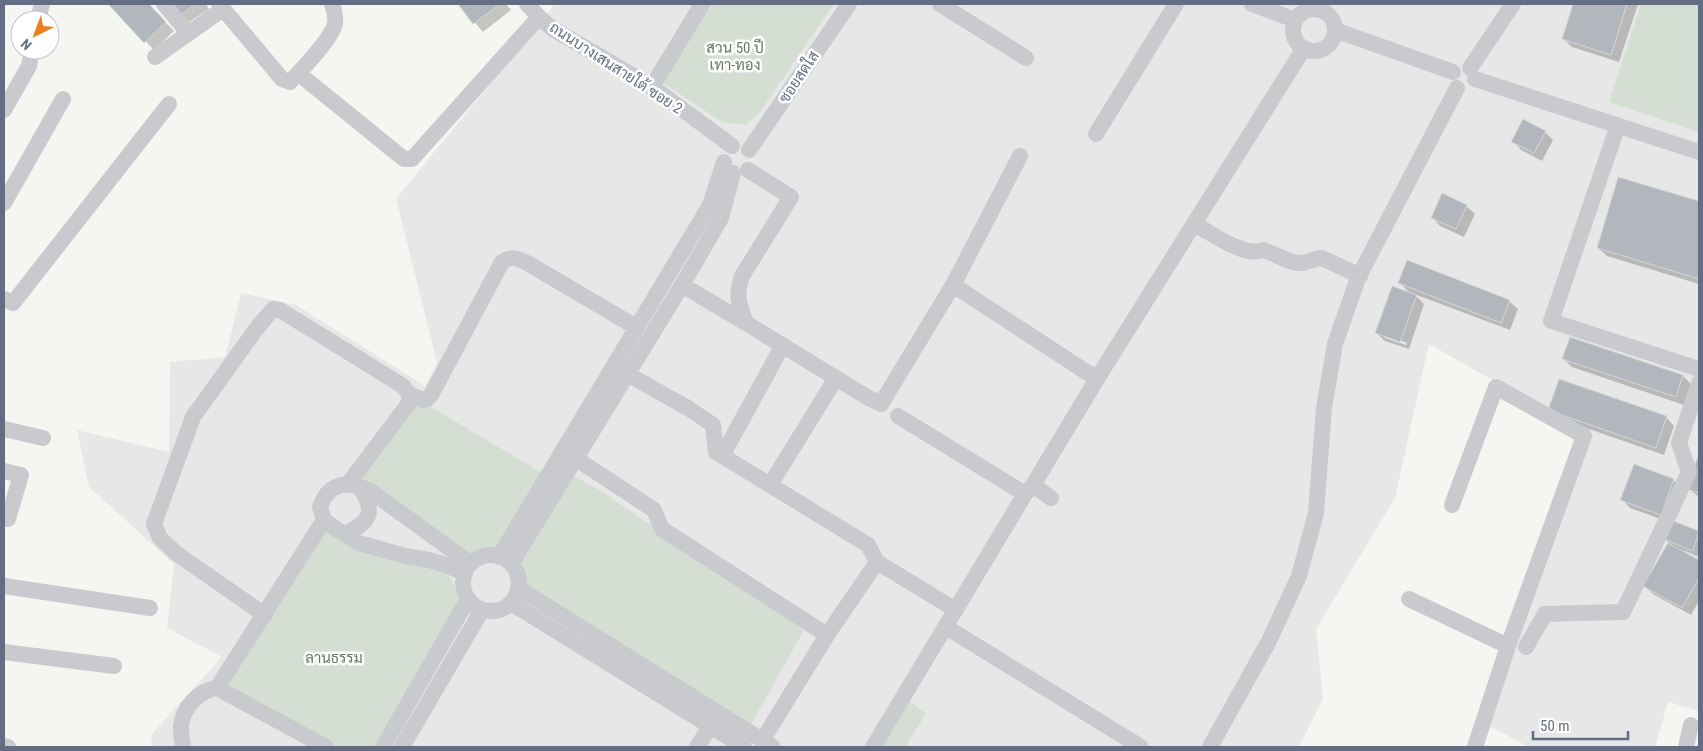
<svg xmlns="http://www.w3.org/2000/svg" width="1703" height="751" font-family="'Roboto Condensed',Sarabun,sans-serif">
<rect width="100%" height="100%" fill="#f5f6f2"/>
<path fill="#e6e7e6" d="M 555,4 L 1699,4 L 1699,711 L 1668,702 L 1655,747 L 1529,747 L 1486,724 L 1588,434 L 1429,344 L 1395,498 L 1316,629 L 1323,699 L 1299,747 L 152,747 L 151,735 L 222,657 L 167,628 L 174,564 L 89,487 L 77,430 L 169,452 L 170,362 L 225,357 L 241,293 L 296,305 L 425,386 L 437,363 L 396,199 Z"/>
<path fill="#d5ded3" d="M 708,4 L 834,4 L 758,115 L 745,125 L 722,122 L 659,80 Z
M 1641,4 L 1699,4 L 1699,132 L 1609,102 Z
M 414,397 L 547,476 L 502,552 L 473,559 L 351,480 Z
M 572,475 L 601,491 L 804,630 L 750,726 L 518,588 L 515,570 Z
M 323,526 L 444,571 C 456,581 456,593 460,608 L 376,747 L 326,747 L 217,688 Z
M 904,697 L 926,714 L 905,747 L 873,747 Z"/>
<path fill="#0003" fill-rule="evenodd" d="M 110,4 L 148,4 L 174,31 L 154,50 Z
M 169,4 L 206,4 L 209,9 L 186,24 Z
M 459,4 L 506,4 L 511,10 L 483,32 Z
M 1575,4 L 1638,4 L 1619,62 L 1572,47 L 1564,39 Z
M 1545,132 L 1553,140 L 1542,161 L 1521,150 L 1513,141 Z
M 1619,178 L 1699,202 L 1699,284 L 1607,256 L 1598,248 Z
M 1466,206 L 1475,214 L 1464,237 L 1440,226 L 1432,217 Z
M 1400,283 L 1509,301 L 1518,309 L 1510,330 L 1414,294 L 1424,304 L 1409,349 L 1385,341 L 1376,333 L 1410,293 ZM 1385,335 L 1407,343 L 1406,345 L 1385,338 Z
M 1564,359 L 1683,376 L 1691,384 L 1684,405 L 1572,367 Z
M 1549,410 L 1666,417 L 1674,426 L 1664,455 L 1557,418 Z
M 1699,456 L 1699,497 L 1688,488 Z
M 1673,480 L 1682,488 L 1669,522 L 1630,508 L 1622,499 Z
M 1672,522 L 1699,533 L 1699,557 L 1685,551 L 1684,553 L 1699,562 L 1699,601 L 1691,615 L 1653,594 L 1645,586 L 1669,543 L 1665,539 Z"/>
<path fill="#b2b7be" stroke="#d7d7d5" d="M 108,4 L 149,4 L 166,22 L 144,43 Z
M 168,4 L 196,4 L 177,17 Z
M 458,4 L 500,4 L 473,24 Z
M 1573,4 L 1627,4 L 1611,55 L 1562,39 Z
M 1523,119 L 1546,131 L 1534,153 L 1511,142 Z
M 1618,177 L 1699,201 L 1699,279 L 1597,248 Z
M 1442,193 L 1467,205 L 1456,229 L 1431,218 Z
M 1407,260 L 1510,300 L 1501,323 L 1398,283 Z
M 1392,286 L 1417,295 L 1400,342 L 1375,333 Z
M 1570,337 L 1683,375 L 1676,397 L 1562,359 Z
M 1559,379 L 1667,416 L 1656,448 L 1548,410 Z
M 1699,453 L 1699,493 L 1687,489 Z
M 1634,464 L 1674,479 L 1661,515 L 1620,500 Z
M 1671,520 L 1699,531 L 1693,551 L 1664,539 Z
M 1668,543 L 1699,560 L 1699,578 L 1682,608 L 1643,586 Z"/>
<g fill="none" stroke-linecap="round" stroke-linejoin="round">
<path stroke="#c8cace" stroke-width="16" d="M 164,4 L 188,33
M 219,4 L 282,79 L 290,82 C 302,69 332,39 335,23 C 336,17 334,10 332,4
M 527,4 L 539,17 L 553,29 L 652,87 L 732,146
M 940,4 L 1026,58
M 1252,4 L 1295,20
M1293 30a21 21 0 1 1 42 0a21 21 0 1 1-42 0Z
M 38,20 L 42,4
M 1335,30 L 1453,72
M 155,57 L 223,9
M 1470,68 L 1513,4
M 298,73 L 404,159 L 412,159 L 539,17
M 1475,79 L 1699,152
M 652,87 L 702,4
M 4,110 L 29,66 L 32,50
M 1618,125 L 1551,321 L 1699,369
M 1096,134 L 1176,4
M 749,150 L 849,4
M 748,170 L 791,197 L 742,276 C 735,296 739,304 746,323 L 867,397 L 881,404 L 953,285 L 1097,379
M 4,203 L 63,99
M 1194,224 C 1212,233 1244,258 1263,250 C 1275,253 1289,264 1302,263 C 1309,262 1315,258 1322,258 L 1360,276
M 682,285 L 746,323
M 953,285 L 1020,156
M 4,299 L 13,303 L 169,104
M 627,374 L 688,408 L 713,425 L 716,452 L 868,545 L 877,562 L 956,610
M 409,394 L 422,400 L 427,399 L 431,395 L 502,262 C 512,255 519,259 529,264 L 636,327
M 898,416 L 1025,494
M 4,429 L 43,438
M 722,456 L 783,345
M 575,458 L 654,510 L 662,529 L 827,635
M 4,471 L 21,475 L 8,519
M 770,485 L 836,378
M 1033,485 L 1051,498
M 1452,505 L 1496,387 L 1584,436 L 1508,646 L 1475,747
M 345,534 C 372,521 375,512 360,487
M463 583a28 28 0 1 1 56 0a28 28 0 1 1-56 0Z
M 499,557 L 710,205 L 724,162
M 511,564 L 682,285 L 721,218 L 733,173
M 465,574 L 449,566 L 429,560 L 405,556 L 359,543 L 345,534 L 336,529 L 324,520 L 320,507 C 322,503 324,496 328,493 C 340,479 358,485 372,492 L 471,564
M 4,586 L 150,608
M 518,588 L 773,747
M 1409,599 L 1508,646
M 511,603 L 744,747
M 265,615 L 177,554 L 160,538 L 154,524 L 193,417 L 257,328 L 273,309 L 280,310 L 403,386 L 409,394 L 409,403 L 348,484
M 946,627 L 1141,747
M 1526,647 L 1545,614 L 1623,612 L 1689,472 L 1679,443 L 1699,383
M 4,652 L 114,666
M 217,688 L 324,520
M 762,741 L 827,635 L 877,562
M 4,746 L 8,747
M 183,747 C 182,741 181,733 181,727 C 182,708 199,690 217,688 L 326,747
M 383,747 L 468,599
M 402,747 L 482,610
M 697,747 L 710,727
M 873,747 L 1025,494 L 1033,485 L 1100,374 L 1304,48
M 1210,747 L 1269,641 L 1299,576 L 1316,513 L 1324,408 L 1335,344 L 1358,278 L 1457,88
M 1686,747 L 1691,725"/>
</g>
<g text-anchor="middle" stroke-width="5" stroke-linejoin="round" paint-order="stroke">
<g font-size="15" fill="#627c64" stroke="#fff">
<text x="735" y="53">สวน 50 ปี<tspan x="735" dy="17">เทา-ทอง</tspan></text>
<text x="334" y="663">ลานธรรม</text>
</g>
<g font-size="15" fill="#636e85" stroke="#fff">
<text transform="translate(616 68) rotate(33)" y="5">ถนนบางเสนสายใต้ ซอย 2</text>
<text transform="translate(799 77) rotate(-56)" y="5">ซอยสดใส</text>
</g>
</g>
<rect width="1703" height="751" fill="none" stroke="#636e85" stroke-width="10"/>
<g transform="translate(35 35) rotate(222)"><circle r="24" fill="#ffffff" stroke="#c1c5ce"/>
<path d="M0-4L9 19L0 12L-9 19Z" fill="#ec801c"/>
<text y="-8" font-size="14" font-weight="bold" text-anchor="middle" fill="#636e85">N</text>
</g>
<path d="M1533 731v8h95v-8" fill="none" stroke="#636e85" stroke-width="2.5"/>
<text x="1540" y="731" font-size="15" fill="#636e85" stroke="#ffffff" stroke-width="4" paint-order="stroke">50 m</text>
</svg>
